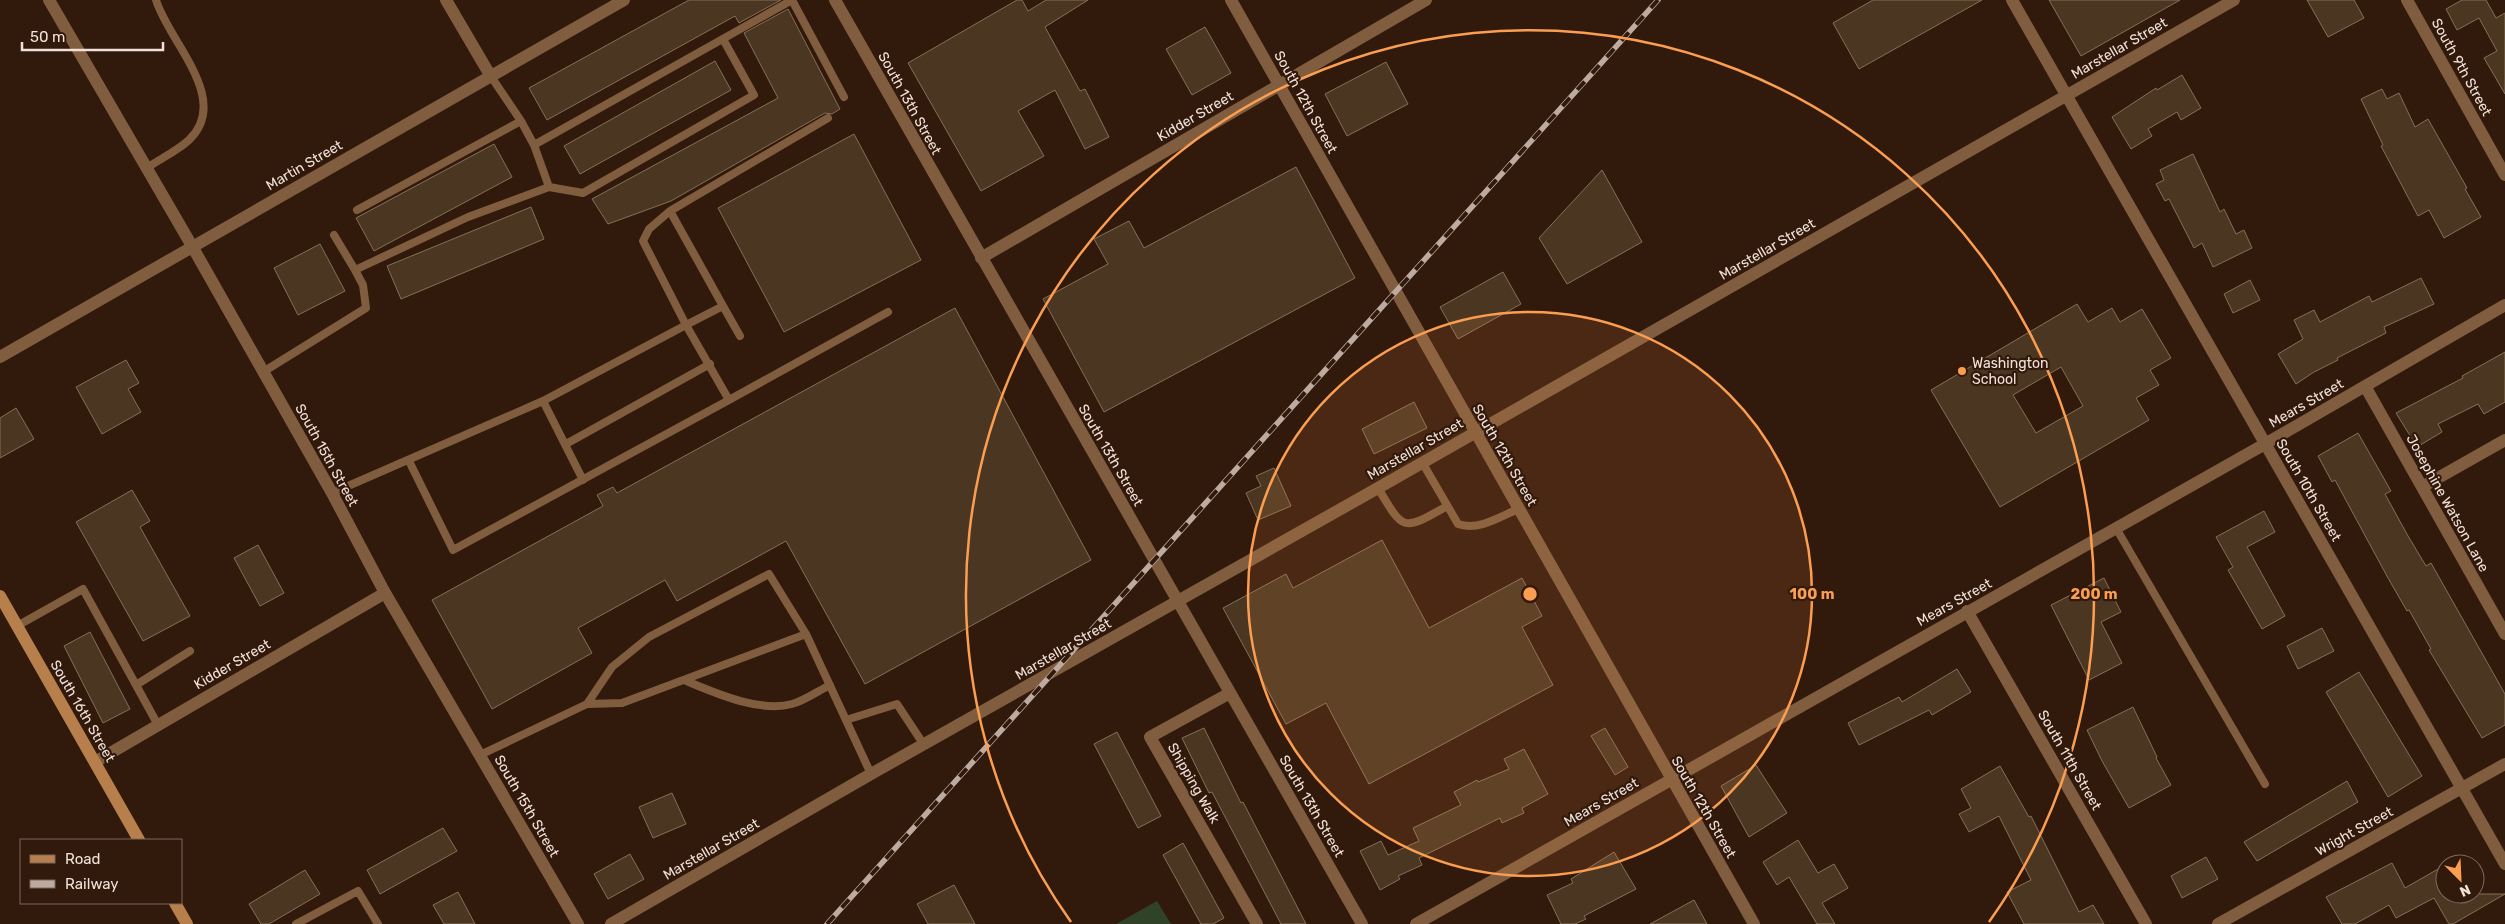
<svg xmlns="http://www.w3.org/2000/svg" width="2505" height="924" font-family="Rubik,sans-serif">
<rect width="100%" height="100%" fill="#31190b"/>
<path fill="#304328" d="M 1157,901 L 1171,924 L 1116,924 Z"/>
<path fill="#4b3721" stroke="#866f57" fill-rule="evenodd" d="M 689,0 L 781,0 L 739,23 L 735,16 L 547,120 L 529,88 Z
M 1017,0 L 1022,0 L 1028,11 L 1046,0 L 1088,0 L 1045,27 L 1080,91 L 1085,89 L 1109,137 L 1085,149 L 1055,90 L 1018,111 L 1044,156 L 981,191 L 908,63 Z
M 1873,0 L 1982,0 L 1859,69 L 1833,23 Z
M 2049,0 L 2180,0 L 2081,56 Z
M 2307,0 L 2354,0 L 2364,18 L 2328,37 Z
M 2462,0 L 2486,0 L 2496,18 L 2505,13 L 2505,94 L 2484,58 L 2497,51 L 2479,18 L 2457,30 L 2446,9 Z
M 788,9 L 840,109 L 832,114 L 825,113 L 671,201 L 608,224 L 592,199 L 778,98 L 744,33 Z
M 1205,27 L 1231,73 L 1192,95 L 1166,49 Z
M 715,61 L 731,90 L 580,174 L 564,146 Z
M 1386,62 L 1408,104 L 1347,136 L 1325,94 Z
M 2182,75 L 2201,108 L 2181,120 L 2177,112 L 2148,129 L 2152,136 L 2131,149 L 2112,117 L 2156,88 L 2157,90 Z
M 2382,89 L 2387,99 L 2399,93 L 2415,127 L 2428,119 L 2467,188 L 2465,189 L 2481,217 L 2444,238 L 2429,210 L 2418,216 L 2381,146 L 2383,145 L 2361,99 Z
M 854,134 L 921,260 L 784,332 L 718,208 Z
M 494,144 L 512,177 L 374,251 L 356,218 Z
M 2193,154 L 2220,212 L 2224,209 L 2236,234 L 2244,230 L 2252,248 L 2213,267 L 2202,243 L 2194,248 L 2169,199 L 2165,201 L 2156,184 L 2164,180 L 2160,170 Z
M 1296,167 L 1355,278 L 1104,412 L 1043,299 L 1108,264 L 1094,239 L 1129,221 L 1144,248 Z
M 1602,170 L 1642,242 L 1567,284 L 1539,238 Z
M 531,207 L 544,239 L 401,299 L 387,266 Z
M 320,244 L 345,291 L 298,315 L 274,268 Z
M 1503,272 L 1521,304 L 1458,339 L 1440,307 Z
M 2421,278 L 2434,304 L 2384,327 L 2386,333 L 2337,358 L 2338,360 L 2314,372 L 2296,384 L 2278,354 L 2303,339 L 2294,320 L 2314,310 L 2320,322 L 2369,296 L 2372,302 Z
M 2250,280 L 2260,300 L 2233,313 L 2224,294 Z
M 2077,304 L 2088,322 L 2112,308 L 2120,322 L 2142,309 L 2171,358 L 2150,370 L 2159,385 L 2136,398 L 2149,420 L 2000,507 L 1931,390 ZM 2061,367 L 2083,406 L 2036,433 L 2013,395 Z
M 955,308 L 1091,560 L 865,684 L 786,541 L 677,601 L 665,580 L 578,628 L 592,653 L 492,709 L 432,600 L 603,506 L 597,495 L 613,487 L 617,493 Z
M 2505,352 L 2505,402 L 2484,414 L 2478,404 L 2438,424 L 2442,432 L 2417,447 L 2396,413 L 2463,378 L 2462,376 Z
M 126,360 L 139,383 L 128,389 L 141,412 L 102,434 L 76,387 Z
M 1414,402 L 1427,428 L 1374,454 L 1362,429 Z
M 16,408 L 34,439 L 0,458 L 0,418 Z
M 2358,433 L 2391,491 L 2385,494 L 2408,536 L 2426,566 L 2431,563 L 2505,694 L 2505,725 L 2482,738 L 2429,650 L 2431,649 L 2409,610 L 2407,611 L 2388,578 L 2335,480 L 2332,482 L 2318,456 Z
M 1274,468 L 1291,506 L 1258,520 L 1246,493 L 1261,486 L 1256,476 Z
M 132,490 L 150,521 L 140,527 L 190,616 L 143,641 L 76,522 Z
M 2264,511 L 2275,532 L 2247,547 L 2285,616 L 2262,629 L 2228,570 L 2233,567 L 2216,537 Z
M 1382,540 L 1429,628 L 1522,578 L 1542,616 L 1522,627 L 1553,685 L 1369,784 L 1326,703 L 1286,724 L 1223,608 L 1286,574 L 1293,588 Z
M 258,545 L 284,593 L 260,606 L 234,558 Z
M 2104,578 L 2121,612 L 2101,622 L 2122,663 L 2089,680 L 2051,605 Z
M 2322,628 L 2334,651 L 2298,669 L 2287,646 Z
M 90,632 L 130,709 L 103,723 L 64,646 Z
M 1957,669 L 1971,692 L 1932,715 L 1929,710 L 1859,745 L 1848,723 L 1899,697 L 1902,702 Z
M 2359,672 L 2422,776 L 2388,797 L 2326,692 Z
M 2133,707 L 2157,757 L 2156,758 L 2171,785 L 2129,808 L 2102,761 L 2087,730 Z
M 1204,728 L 1241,803 L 1243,802 L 1306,924 L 1281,924 L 1212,792 L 1209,793 L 1182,738 Z
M 1605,728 L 1628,767 L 1615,775 L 1591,736 Z
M 1117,732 L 1161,816 L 1138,828 L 1094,744 Z
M 1524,749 L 1548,794 L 1522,808 L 1524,813 L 1502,823 L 1500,818 L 1419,858 L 1422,865 L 1398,876 L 1400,879 L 1380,890 L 1360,851 L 1381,841 L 1388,855 L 1419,841 L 1413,828 L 1461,805 L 1454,792 L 1477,780 L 1478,782 L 1509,769 L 1504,759 Z
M 1756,765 L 1787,813 L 1749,837 L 1721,786 Z
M 2000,766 L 2029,817 L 2031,816 L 2079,912 L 2093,905 L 2104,924 L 2024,924 L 2007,892 L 2031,880 L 1999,816 L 1969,832 L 1959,814 L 1971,808 L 1961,789 Z
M 2347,781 L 2358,802 L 2257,861 L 2244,842 Z
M 672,793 L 686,824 L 653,838 L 639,807 Z
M 443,828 L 457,851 L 380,894 L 367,870 Z
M 1798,840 L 1818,873 L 1834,864 L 1848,888 L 1822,903 L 1835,924 L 1817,924 L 1789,877 L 1777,885 L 1763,862 Z
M 1183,843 L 1224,918 L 1213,924 L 1201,924 L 1163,855 Z
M 1614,852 L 1636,889 L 1584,916 L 1586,919 L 1575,924 L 1561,924 L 1547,895 L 1573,883 L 1571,879 Z
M 630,854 L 644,879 L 608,899 L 594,874 Z
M 2206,857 L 2218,879 L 2182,898 L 2171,876 Z
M 2392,863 L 2405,888 L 2445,865 L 2445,894 L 2505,894 L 2453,924 L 2449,924 L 2434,898 L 2396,918 L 2389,905 L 2355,924 L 2342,924 L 2326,897 Z
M 305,870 L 320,894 L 269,924 L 261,924 L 249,904 Z
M 954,885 L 975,924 L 928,924 L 917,904 Z
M 458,892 L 475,924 L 444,924 L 433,905 Z
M 1694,900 L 1707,924 L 1650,924 Z"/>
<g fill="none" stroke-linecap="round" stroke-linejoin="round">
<path stroke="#7f5d3e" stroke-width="8" d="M 792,0 L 844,97
M 534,145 L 792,0
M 147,168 C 160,159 177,151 189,140 C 232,99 168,41 156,0
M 549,187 L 583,193 L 754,95 L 723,39
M 357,210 L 521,121
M 670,211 L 649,229 L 643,241 L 686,325 L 723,306 L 740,336
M 334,235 L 355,270
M 723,306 L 670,211 L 828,118
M 263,372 L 366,308 L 363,285 L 355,270 L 468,217 L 549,187 L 534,145 L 521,121 L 490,75
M 543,401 L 686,325 L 729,400 L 888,312
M 566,444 L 710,364
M 409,461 L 453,550 L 729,400
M 1422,462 L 1458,524 C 1478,531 1500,517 1518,509
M 1378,488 C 1404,532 1403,531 1447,506
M 332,493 L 543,401 L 583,480
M 2116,528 L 2265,784
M 17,626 L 83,589 L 158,725
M 684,680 C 713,692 759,713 792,704 C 804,701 818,691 830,685
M 136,685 L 190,651
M 587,704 L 622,703 L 806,634
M 846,720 L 897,704 L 924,745
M 480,755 L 587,704 L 612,667 L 649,637 L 769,574 L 806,634 L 871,774
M 296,924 L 358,891 L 378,924"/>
<path stroke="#7f5d3e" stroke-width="12" d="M 49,0 L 192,246 L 332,493 L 384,591 L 578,924
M 446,0 L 490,75
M 835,0 L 1362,924
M 1231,0 L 1754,924
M 2012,0 L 2505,864
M 2407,0 L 2505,175
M 981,258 L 1426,0
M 0,357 L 624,0
M 2365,386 L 2505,634
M 2422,487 L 2505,440
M 1967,611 L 2146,924
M 1230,693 L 1150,737 L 1257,924
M 95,762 L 385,593
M 611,924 L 871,774 L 1378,488 L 2234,0
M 1416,924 L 2265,444 L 2505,305
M 2218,924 L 2505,764"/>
<path stroke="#b67f4b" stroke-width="12" d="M 0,596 L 139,840
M 175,903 L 187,924"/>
<defs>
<path id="rail" d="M 827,924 L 1658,0"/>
</defs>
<use href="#rail" stroke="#bdaaa0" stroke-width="5.5"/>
<use href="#rail" stroke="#31190b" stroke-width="4" stroke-dasharray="11" stroke-linecap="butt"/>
</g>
<circle cx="1530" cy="594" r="282" fill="#fb9e52" fill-opacity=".12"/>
<g fill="none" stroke="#fb9e52" stroke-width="2.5">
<circle cx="1530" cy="594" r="282"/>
<path d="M1071 922A564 564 0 1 1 1989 922"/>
</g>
<circle fill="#fb9e52" stroke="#31190b" stroke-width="2" cx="1962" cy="371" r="5"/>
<g text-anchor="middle" stroke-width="4.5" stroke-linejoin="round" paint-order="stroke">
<g font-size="14" fill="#f2e1d8" stroke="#31190b">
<text transform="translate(2119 48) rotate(-30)" y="5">Marstellar Street</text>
<text transform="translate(2462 67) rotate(61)" y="5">South 9th Street</text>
<text transform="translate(1306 102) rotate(61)" y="5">South 12th Street</text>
<text transform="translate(910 103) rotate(61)" y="5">South 13th Street</text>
<text transform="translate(1195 116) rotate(-30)" y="5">Kidder Street</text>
<text transform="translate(304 165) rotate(-30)" y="5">Martin Street</text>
<text transform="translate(1767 249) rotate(-30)" y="5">Marstellar Street</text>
<text transform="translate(2306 403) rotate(-30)" y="5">Mears Street</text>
<text transform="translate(1415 449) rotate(-30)" y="5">Marstellar Street</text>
<text transform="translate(327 455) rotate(61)" y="5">South 15th Street</text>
<text transform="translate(1111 455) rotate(60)" y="5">South 13th Street</text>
<text transform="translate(1505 455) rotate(60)" y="5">South 12th Street</text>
<text transform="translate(2309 490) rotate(60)" y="5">South 10th Street</text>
<text transform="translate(2448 503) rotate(61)" y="5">Josephine Watson Lane</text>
<text transform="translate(1954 602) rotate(-29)" y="5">Mears Street</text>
<text transform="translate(1063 649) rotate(-30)" y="5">Marstellar Street</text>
<text transform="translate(232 664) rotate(-30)" y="5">Kidder Street</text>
<text transform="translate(83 711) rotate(60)" y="5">South 16th Street</text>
<text transform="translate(2070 760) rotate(60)" y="5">South 11th Street</text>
<text transform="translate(1194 783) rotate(60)" y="5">Shipping Walk</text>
<text transform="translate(1601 802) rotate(-30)" y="5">Mears Street</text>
<text transform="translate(527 806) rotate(60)" y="5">South 15th Street</text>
<text transform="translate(1312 806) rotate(60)" y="5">South 13th Street</text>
<text transform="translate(1704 807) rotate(60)" y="5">South 12th Street</text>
<text transform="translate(2354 831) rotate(-29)" y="5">Wright Street</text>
<text transform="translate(711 849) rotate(-30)" y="5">Marstellar Street</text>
</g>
<g font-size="14" fill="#f2e1d8" stroke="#31190b" text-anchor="start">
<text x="1972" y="368">Washington<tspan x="1972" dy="16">School</tspan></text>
</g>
</g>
<circle cx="1530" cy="594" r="8" fill="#fb9e52" stroke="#31190b" stroke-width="2.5"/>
<g font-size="15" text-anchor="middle" font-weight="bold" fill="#fb9e52" stroke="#31190b" stroke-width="4.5" stroke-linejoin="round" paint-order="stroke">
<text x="1812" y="599">100 m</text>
<text x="2094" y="599">200 m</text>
</g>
<rect x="20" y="839" width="162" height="65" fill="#31190b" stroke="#7e695d"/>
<rect x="30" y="855" width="25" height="8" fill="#b67f4b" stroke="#7e695d"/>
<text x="65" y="864" font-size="15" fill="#f2e1d8">Road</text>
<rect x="30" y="880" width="25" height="8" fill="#bdaaa0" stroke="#7e695d"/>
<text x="65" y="889" font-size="15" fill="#f2e1d8">Railway</text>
<g transform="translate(2460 879) rotate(156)"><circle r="24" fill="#31190b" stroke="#7e695d"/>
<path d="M0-4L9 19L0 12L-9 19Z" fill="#fb9e52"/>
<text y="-8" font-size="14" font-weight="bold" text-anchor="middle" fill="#f2e1d8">N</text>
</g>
<path d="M22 42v8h141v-8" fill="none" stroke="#f2e1d8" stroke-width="2.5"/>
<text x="30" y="42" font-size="15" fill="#f2e1d8" stroke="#31190b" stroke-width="4" paint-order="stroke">50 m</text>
</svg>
